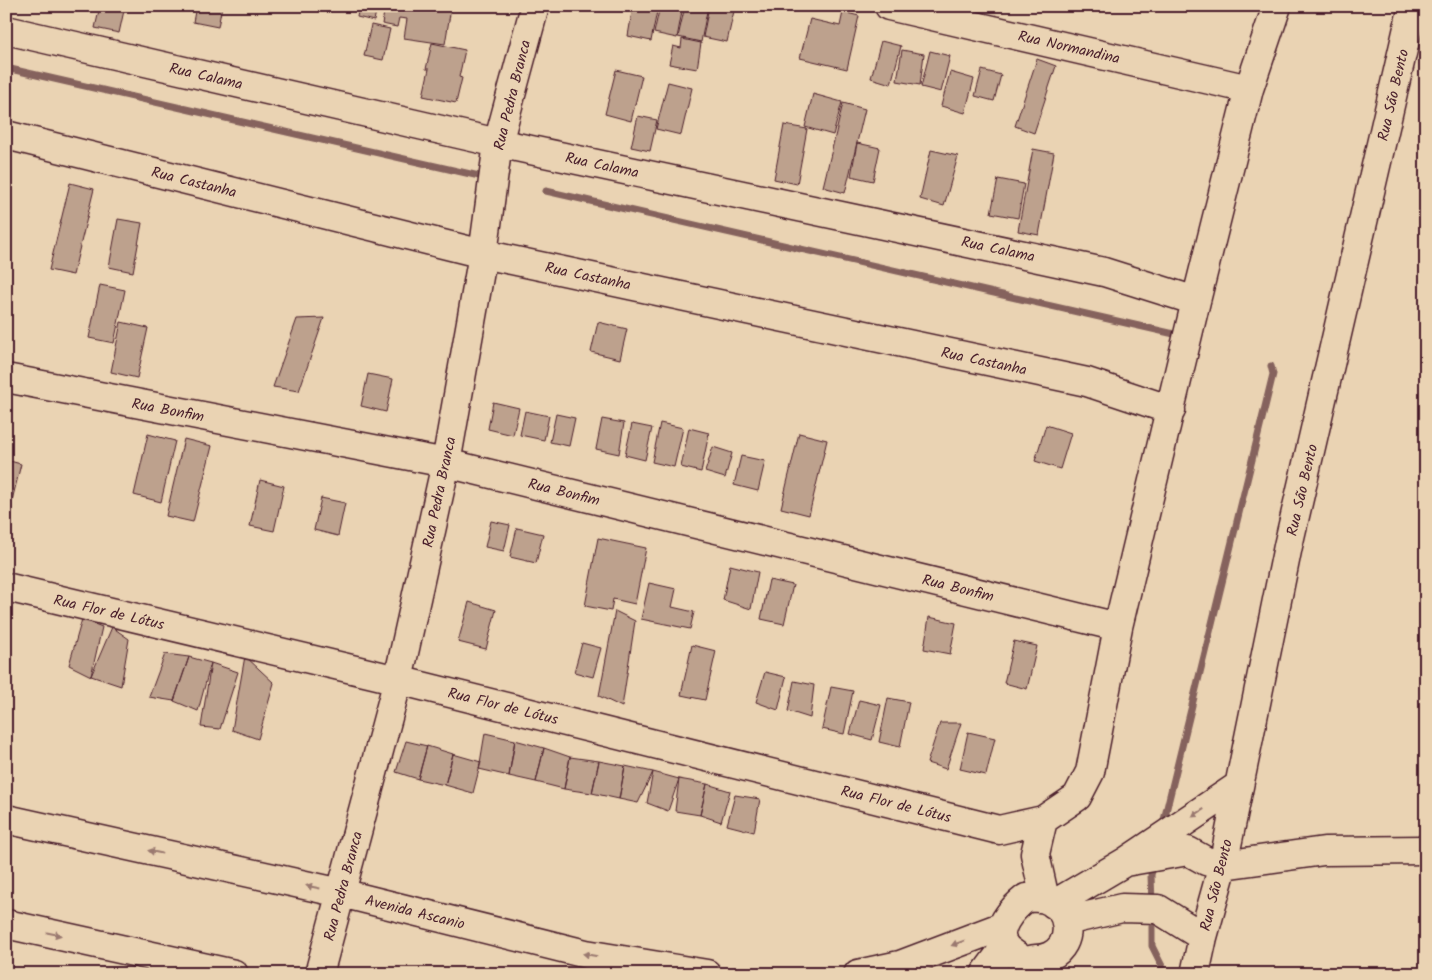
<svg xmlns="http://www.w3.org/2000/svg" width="1432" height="980" font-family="Kalam,sans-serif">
<rect width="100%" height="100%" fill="#ead3b3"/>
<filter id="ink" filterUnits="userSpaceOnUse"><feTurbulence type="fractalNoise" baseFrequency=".02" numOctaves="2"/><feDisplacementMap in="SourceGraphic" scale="10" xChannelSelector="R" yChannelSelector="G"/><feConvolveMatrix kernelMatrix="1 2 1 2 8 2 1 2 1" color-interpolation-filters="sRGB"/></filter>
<g filter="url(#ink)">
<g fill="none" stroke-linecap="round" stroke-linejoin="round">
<path stroke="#85625d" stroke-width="7" d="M 6,68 L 488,178
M 546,191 L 1183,336
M 1162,828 L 1273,374 L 1271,366
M 1152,904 L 1151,875 L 1154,863
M 1152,915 L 1152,946 L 1166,974"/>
</g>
<path fill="#bda18d" stroke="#4a1f2b" d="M 100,6 L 125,6 L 119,33 L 95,28 Z
M 196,6 L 222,6 L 218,27 L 193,22 Z
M 359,6 L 377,6 L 374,21 L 357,17 Z
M 385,6 L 439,6 L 451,8 L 445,44 L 404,38 L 407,19 L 399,18 L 397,27 L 382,24 Z
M 633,6 L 658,6 L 651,41 L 628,36 Z
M 660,6 L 683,6 L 677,38 L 654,33 Z
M 685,6 L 708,6 L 701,42 L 678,37 Z
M 709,6 L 734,11 L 727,42 L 703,37 Z
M 843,12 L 859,16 L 847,69 L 800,58 L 810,19 L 840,26 Z
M 371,25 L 390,29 L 383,60 L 364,56 Z
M 682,39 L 701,43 L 697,69 L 669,64 L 673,46 L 681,48 Z
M 881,41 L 901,46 L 891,84 L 871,78 Z
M 432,43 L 465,50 L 459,77 L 462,78 L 456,103 L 423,96 L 429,69 L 426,69 Z
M 902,50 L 924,54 L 920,85 L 897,81 Z
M 930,51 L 950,56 L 941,92 L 921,87 Z
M 1037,59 L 1056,66 L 1034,133 L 1015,126 Z
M 616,70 L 642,76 L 631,121 L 605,114 Z
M 982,70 L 1001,75 L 994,101 L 975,96 Z
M 950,72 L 974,79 L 965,113 L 941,106 Z
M 668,82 L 692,88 L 681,135 L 656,129 Z
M 813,94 L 842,102 L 833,135 L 805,127 Z
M 843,103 L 865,109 L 845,193 L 823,187 Z
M 638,116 L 657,120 L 650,151 L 631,147 Z
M 784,125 L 807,129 L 797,184 L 774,179 Z
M 857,143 L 880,148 L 873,181 L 851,176 Z
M 1033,149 L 1054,153 L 1039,235 L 1018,231 Z
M 931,150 L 958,156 L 944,206 L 920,199 Z
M 998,179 L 1024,184 L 1018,218 L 991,213 Z
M 70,183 L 94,189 L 73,275 L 49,270 Z
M 118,219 L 142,223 L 133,272 L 109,267 Z
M 100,285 L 125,290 L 114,343 L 89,338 Z
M 324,318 L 299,391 L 273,387 L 297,319 Z
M 121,322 L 148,328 L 137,378 L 111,372 Z
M 598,322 L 627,329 L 620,359 L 591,352 Z
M 368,374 L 393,379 L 386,412 L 361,406 Z
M 493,402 L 519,408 L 513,435 L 488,429 Z
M 525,411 L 549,416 L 544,440 L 520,435 Z
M 556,414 L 575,418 L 569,446 L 550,442 Z
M 602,419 L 624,423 L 619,454 L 596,449 Z
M 660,423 L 683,428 L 674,467 L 652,462 Z
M 632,424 L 652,428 L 645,460 L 625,455 Z
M 1046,425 L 1071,433 L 1060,469 L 1035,461 Z
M 689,428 L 709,433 L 701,472 L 681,467 Z
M 799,433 L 827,440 L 809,515 L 781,508 Z
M 148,434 L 175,441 L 161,502 L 134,495 Z
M 184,439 L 212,446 L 193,522 L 166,516 Z
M 713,447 L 732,453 L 725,478 L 705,472 Z
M 741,456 L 765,461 L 758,491 L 734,485 Z
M 6,460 L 21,464 L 6,525 Z
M 260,480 L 284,486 L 274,531 L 250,526 Z
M 321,498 L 345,503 L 338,536 L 314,530 Z
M 491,521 L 510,525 L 504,551 L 485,547 Z
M 517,528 L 543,534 L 536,563 L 510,557 Z
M 598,538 L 646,548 L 635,604 L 613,599 L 611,611 L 585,606 Z
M 730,565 L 758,572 L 751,609 L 723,600 Z
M 769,580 L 793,585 L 784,624 L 761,619 Z
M 649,583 L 676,589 L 672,607 L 694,612 L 690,629 L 641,619 Z
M 469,602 L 496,610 L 486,649 L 458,642 Z
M 615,611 L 635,621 L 622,707 L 599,696 Z
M 929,617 L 956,623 L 950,654 L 924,649 Z
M 82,619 L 102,627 L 91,676 L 69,665 Z
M 112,627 L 129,639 L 121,686 L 91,676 Z
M 1014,641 L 1037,646 L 1027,689 L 1004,683 Z
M 582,643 L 601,648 L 593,677 L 574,672 Z
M 692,645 L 716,651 L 705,700 L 681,695 Z
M 165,654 L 189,657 L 174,701 L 149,697 Z
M 245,656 L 274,683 L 258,739 L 232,730 Z
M 189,657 L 211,663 L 198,711 L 174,701 Z
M 211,663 L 238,672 L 220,729 L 201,727 Z
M 765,672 L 786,677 L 778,710 L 756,702 Z
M 794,681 L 814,685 L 810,718 L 788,711 Z
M 831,687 L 853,691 L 844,734 L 822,729 Z
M 888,698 L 909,702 L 900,747 L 879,742 Z
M 859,700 L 881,705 L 872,740 L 850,734 Z
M 940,723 L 961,723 L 946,769 L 927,763 Z
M 968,732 L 995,738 L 986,775 L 960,769 Z
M 485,733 L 515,740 L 509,776 L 479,769 Z
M 515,740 L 544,748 L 536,782 L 509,776 Z
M 406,741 L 427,746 L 418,779 L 396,772 Z
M 427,746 L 453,754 L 445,785 L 418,779 Z
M 544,748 L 570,757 L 564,789 L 536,782 Z
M 453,754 L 481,762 L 473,793 L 445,785 Z
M 570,757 L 599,761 L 592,793 L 564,789 Z
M 599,761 L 625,766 L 619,799 L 592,793 Z
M 625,766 L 653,772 L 638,803 L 619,799 Z
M 653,772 L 679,779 L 668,811 L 647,803 Z
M 679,779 L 707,784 L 700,815 L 675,811 Z
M 707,784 L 730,791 L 721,822 L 700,815 Z
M 735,795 L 760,799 L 754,832 L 727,825 Z"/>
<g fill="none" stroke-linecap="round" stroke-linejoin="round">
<defs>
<path id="street" d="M 889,6 L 1249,89
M 6,30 L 498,143 L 1104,272 L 1196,301
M 6,135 L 483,254 L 1087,382 L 1171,410
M 6,378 L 446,463 L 1118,627
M 6,587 L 398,680 L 999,830 L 1043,820 L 1077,797 L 1090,772 L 1118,627 L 1196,301 L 1249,89 L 1277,6
M 6,819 L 341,893 L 586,954 L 707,974
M 1043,820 L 1035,854 L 1045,899
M 1125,862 L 1188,851 L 1206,861 L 1223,865 L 1324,851 L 1426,850
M 1026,898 C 1032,898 1039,897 1045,899 C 1071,907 1075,944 1050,956 C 1046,958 1040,959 1035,959 C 1028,961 1022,961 1017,956 C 1013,953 1007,950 1005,946 C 992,930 1013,908 1026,898 Z
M 1054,904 L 1125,862 L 1238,786
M 1066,921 L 1122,908 L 1158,909 L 1203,937
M 6,924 L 234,974
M 319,974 L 398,680 L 446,463 L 483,254 L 498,143 L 535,6
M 858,974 L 900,965 L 1003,926
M 985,974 L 1005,947
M 1195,974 L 1203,937 L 1223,865 L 1288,546 L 1413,6"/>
</defs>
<use href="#street" stroke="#4a1f2b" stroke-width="31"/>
<use href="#street" stroke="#ead3b3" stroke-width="28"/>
</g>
<defs><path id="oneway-solid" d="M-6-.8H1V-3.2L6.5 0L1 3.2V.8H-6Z" transform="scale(1.25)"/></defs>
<g fill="#9a796f">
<use href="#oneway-solid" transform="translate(1198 813) rotate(146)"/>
<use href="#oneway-solid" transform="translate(155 852) rotate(-168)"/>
<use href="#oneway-solid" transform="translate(313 887) rotate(-168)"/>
<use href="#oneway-solid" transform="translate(54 934) rotate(12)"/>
<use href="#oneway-solid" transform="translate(958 943) rotate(159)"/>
<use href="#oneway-solid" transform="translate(590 955) rotate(-170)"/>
</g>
</g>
<g text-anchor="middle" stroke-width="4" stroke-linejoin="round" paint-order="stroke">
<g font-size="15" fill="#4a1f2b" stroke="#ead3b3">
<text transform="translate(1069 47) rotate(13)" y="5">Rua Normandina</text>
<text transform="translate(206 76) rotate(13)" y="5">Rua Calama</text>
<text transform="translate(512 95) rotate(-76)" y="5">Rua Pedra Branca</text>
<text transform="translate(1393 95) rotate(-77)" y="5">Rua São Bento</text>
<text transform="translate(602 165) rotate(12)" y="5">Rua Calama</text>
<text transform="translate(194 182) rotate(14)" y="5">Rua Castanha</text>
<text transform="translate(998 249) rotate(12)" y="5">Rua Calama</text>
<text transform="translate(588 276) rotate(12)" y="5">Rua Castanha</text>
<text transform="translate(984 361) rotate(12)" y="5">Rua Castanha</text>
<text transform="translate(168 410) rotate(11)" y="5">Rua Bonfim</text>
<text transform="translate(1302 490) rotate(-77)" y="5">Rua São Bento</text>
<text transform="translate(439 492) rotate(-78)" y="5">Rua Pedra Branca</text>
<text transform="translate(564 492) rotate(14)" y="5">Rua Bonfim</text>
<text transform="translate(958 588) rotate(14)" y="5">Rua Bonfim</text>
<text transform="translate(109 612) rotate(13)" y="5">Rua Flor de Lótus</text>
<text transform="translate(503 706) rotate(14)" y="5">Rua Flor de Lótus</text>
<text transform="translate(896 804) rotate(14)" y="5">Rua Flor de Lótus</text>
<text transform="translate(1216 885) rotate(-76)" y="5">Rua São Bento</text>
<text transform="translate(343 886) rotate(-75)" y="5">Rua Pedra Branca</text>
<text transform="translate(415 912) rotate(14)" y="5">Avenida Ascanio</text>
</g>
</g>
<rect width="1432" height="980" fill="none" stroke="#ead3b3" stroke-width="25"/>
<rect x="12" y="12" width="1407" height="955" fill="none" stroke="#4a1f2b" stroke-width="2" filter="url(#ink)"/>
</svg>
